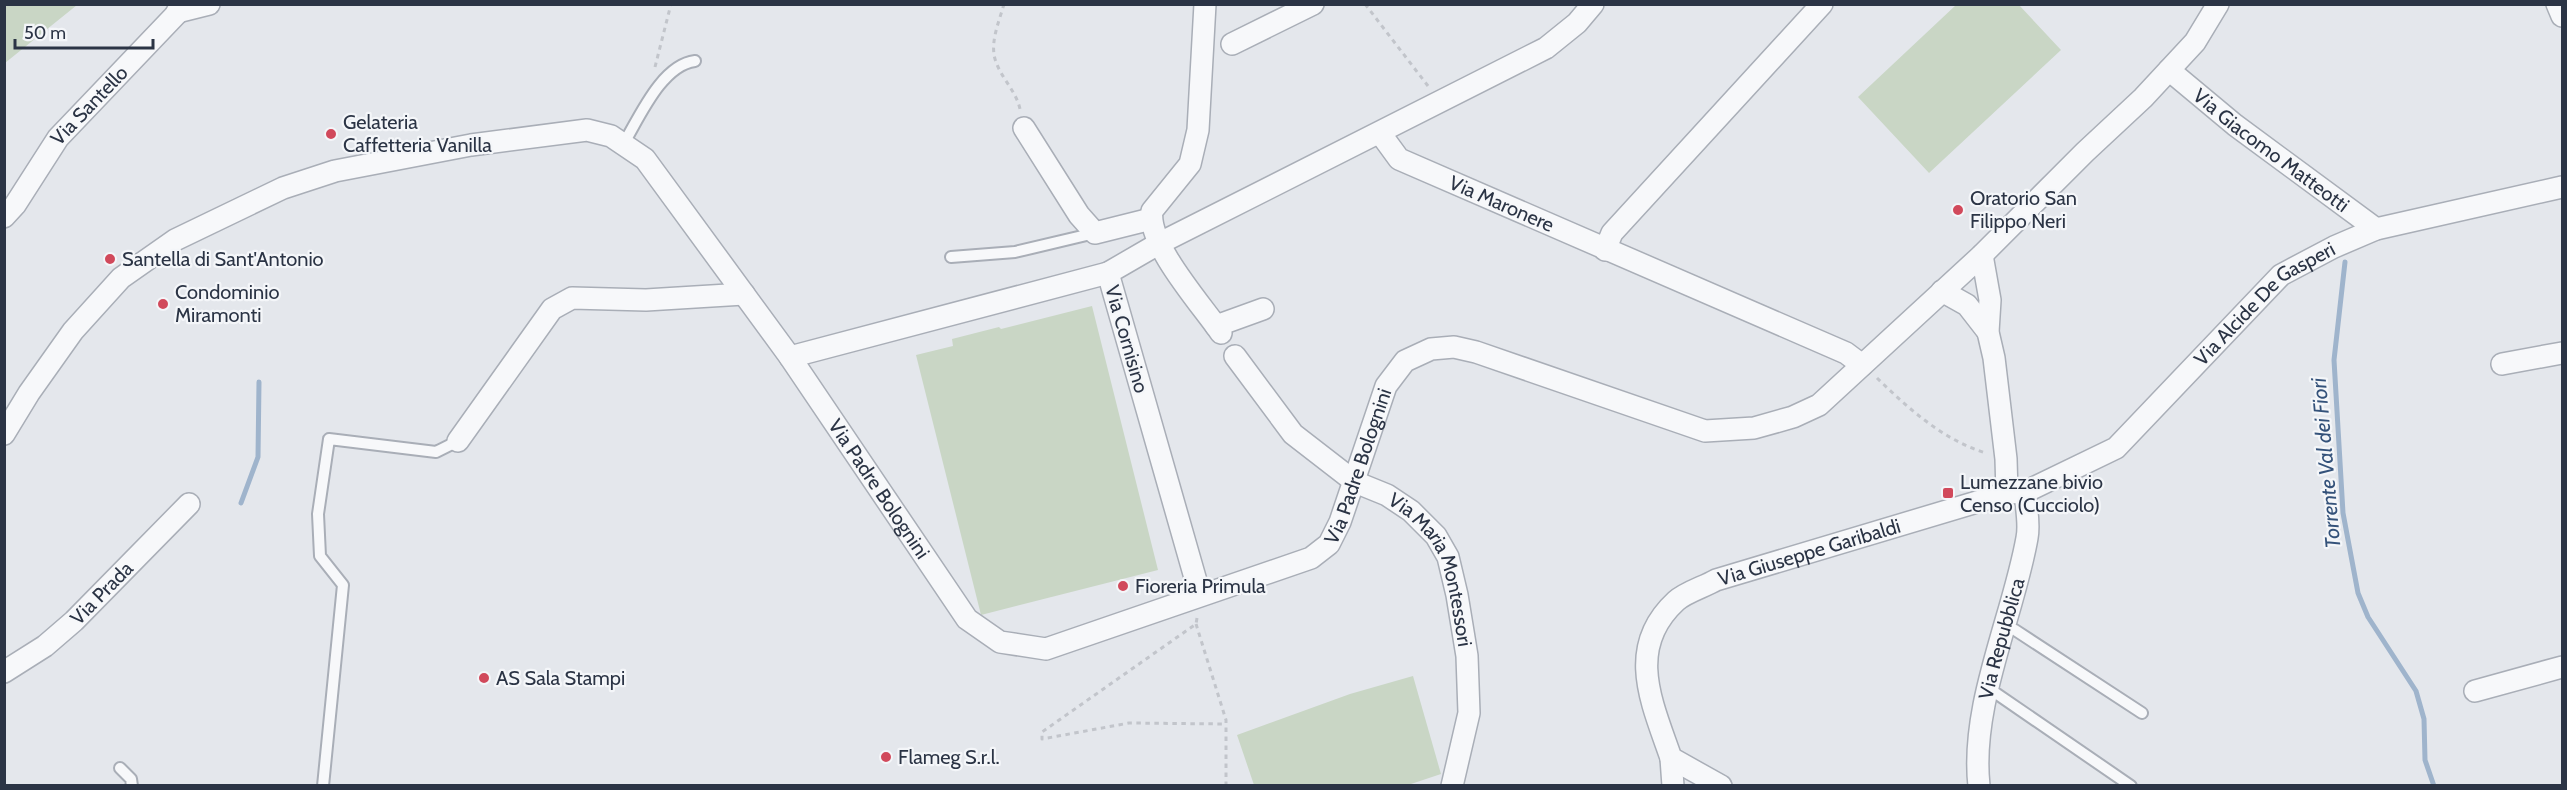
<svg xmlns="http://www.w3.org/2000/svg" width="2567" height="790" font-family="Cabin,sans-serif">
<rect width="100%" height="100%" fill="#e4e7ec"/>
<path fill="#c9d6c5" d="M 5,4 L 77,4 L 77,5 L 5,63 Z
M 1956,5 L 2019,5 L 2061,50 L 1929,173 L 1858,97 Z
M 1092,306 L 1158,570 L 981,615 L 916,355 L 953,346 L 952,339 L 999,327 L 1001,329 Z
M 1413,676 L 1441,774 L 1408,785 L 1254,785 L 1237,735 L 1350,694 Z"/>
<g fill="none" stroke-linecap="round" stroke-linejoin="round">
<path stroke="#9fb4cc" stroke-width="5" d="M 2345,262 L 2334,360 L 2343,513 L 2358,593 L 2368,617 L 2416,691 L 2424,719 L 2425,760 L 2434,786
M 241,503 L 258,457 L 259,382"/>
<defs>
<path id="service" d="M 624,143 C 640,116 662,65 695,61
M 951,257 L 1015,252 L 1095,233
M 2004,628 L 2015,630 L 2142,713
M 1988,692 L 1997,694 L 2131,786
M 120,768 L 131,779 L 132,786
M 323,786 L 343,585 L 320,556 L 318,514 L 329,439 L 436,452 L 458,441"/>
<g id="minor">
<path d="M 1205,4 L 1198,130 L 1190,164 L 1152,211 C 1147,244 1201,304 1221,333"/>
<path d="M 2557,4 L 2562,16"/>
<path d="M 177,12 L 209,4"/>
<path d="M 1232,44 L 1313,4"/>
<path id="s1" d="M 2169,70 L 2235,125 L 2376,229"/>
<path d="M 1024,128 L 1079,215 L 1095,233 L 1151,219"/>
<path id="s2" d="M 1380,133 L 1399,159 L 1846,353 L 1862,365"/>
<path id="s3" d="M 4,217 L 15,205 L 58,138 L 186,4"/>
<path d="M 1605,250 L 1612,233 L 1822,4"/>
<path d="M 1982,255 L 1990,300 L 1988,332 L 1994,358 L 2006,459 L 2007,493"/>
<path d="M 1942,291 L 1967,305 L 1988,332"/>
<path d="M 1216,326 L 1263,309"/>
<path id="s4" d="M 1235,356 L 1293,434 L 1355,482 L 1387,495 L 1411,511 L 1436,536 L 1448,557 L 1457,595 L 1467,656 L 1469,713 L 1452,786"/>
<path d="M 790,357 L 1108,273"/>
<path d="M 2502,364 L 2562,353"/>
<path id="s5" d="M 4,434 L 29,393 L 73,331 L 121,278 L 175,240 L 283,188 L 335,171 L 471,145 L 587,130 L 611,136 L 645,159 L 790,357 L 967,619 L 1000,642 L 1046,649 L 1311,558 L 1329,544 L 1340,522 L 1386,386 L 1405,361 L 1431,349 L 1454,347 L 1476,352 L 1705,431 L 1754,428 L 1793,417 L 1819,405 L 1982,255 L 2085,152 L 2143,98 L 2195,42 L 2218,4"/>
<path d="M 458,441 L 552,309 L 572,298 L 646,300 L 744,294"/>
<path d="M 1200,595 L 1108,273 L 1158,244 L 1546,48 L 1577,23 L 1593,4"/>
<path id="s6" d="M 4,672 L 45,646 L 74,621 L 189,504"/>
<path d="M 2475,691 L 2562,667"/>
<path d="M 1671,758 L 1673,786"/>
<path id="s7" d="M 1721,786 L 1671,758 C 1652,703 1625,648 1676,601 C 1686,592 1704,587 1716,580 L 2007,493 L 2025,492 L 2116,448 L 2281,275 L 2334,247 L 2376,229 L 2562,187"/>
<path id="s8" d="M 1979,786 C 1970,705 2013,617 2027,538 C 2030,524 2026,507 2025,492"/>
</g>
</defs>
<use href="#service" stroke="#a9aeb7" stroke-width="14"/>
<use href="#minor" stroke="#a9aeb7" stroke-width="24"/>
<path stroke="#c2c5cb" stroke-width="3" stroke-dasharray="4.5 4.5" stroke-linecap="butt" d="M 1004,4 C 999,22 989,44 996,62 C 1002,79 1016,91 1020,109
M 1365,4 L 1428,86
M 655,67 L 671,4
M 1877,378 C 1909,409 1943,440 1986,453
M 1197,618 L 1196,624 L 1042,732 L 1042,739 L 1129,723 L 1226,724
M 1196,624 L 1226,720 L 1226,786"/>
<use href="#service" stroke="#f7f8fa" stroke-width="10"/>
<use href="#minor" stroke="#f7f8fa" stroke-width="21"/>
</g>
<g fill="#d1495b" stroke="#f4f6f9" stroke-width="2">
<circle cx="331" cy="134" r="6"/>
<circle cx="1958" cy="210" r="6"/>
<circle cx="110" cy="259" r="6"/>
<circle cx="163" cy="304" r="6"/>
<rect x="1942" y="487" width="12" height="12" rx="3"/>
<circle cx="1123" cy="586" r="6"/>
<circle cx="484" cy="678" r="6"/>
<circle cx="886" cy="757" r="6"/>
</g>
<g text-anchor="middle" stroke-width="4.5" stroke-linejoin="round" paint-order="stroke">
<g font-size="20" fill="#2b3445" stroke="#f4f6f9">
<text dy="7" stroke="none"><textPath href="#s3" startOffset="141">Via Santello</textPath></text>
<text dy="7" stroke="none"><textPath href="#s1" startOffset="130">Via Giacomo Matteotti</textPath></text>
<text dy="7" stroke="none"><textPath href="#s2" startOffset="144">Via Maronere</textPath></text>
<text dy="7" stroke="none"><textPath href="#s7" startOffset="903">Via Alcide De Gasperi</textPath></text>
<text transform="translate(1127 339) rotate(74)" y="7">Via Cornisino</text>
<text dy="7" stroke="none"><textPath href="#s5" startOffset="1792">Via Padre Bolognini</textPath></text>
<text dy="7" stroke="none"><textPath href="#s5" startOffset="1162">Via Padre Bolognini</textPath></text>
<text dy="7" stroke="none"><textPath href="#s7" startOffset="369">Via Giuseppe Garibaldi</textPath></text>
<text dy="7" stroke="none"><textPath href="#s4" startOffset="302">Via Maria Montessori</textPath></text>
<text dy="7" stroke="none"><textPath href="#s6" startOffset="126">Via Prada</textPath></text>
<text dy="7" stroke="none"><textPath href="#s8" startOffset="150">Via Repubblica</textPath></text>
</g>
<g font-size="20" fill="#2b3445" stroke="#f4f6f9" text-anchor="start">
<text x="343" y="129">Gelateria<tspan x="343" dy="23">Caffetteria Vanilla</tspan></text>
<text x="1970" y="205">Oratorio San<tspan x="1970" dy="23">Filippo Neri</tspan></text>
<text x="122" y="266">Santella di Sant'Antonio</text>
<text x="175" y="299">Condominio<tspan x="175" dy="23">Miramonti</tspan></text>
<text x="1960" y="489">Lumezzane bivio<tspan x="1960" dy="23">Censo (Cucciolo)</tspan></text>
<text x="1135" y="593">Fioreria Primula</text>
<text x="496" y="685">AS Sala Stampi</text>
<text x="898" y="764">Flameg S.r.l.</text>
</g>
<g font-size="21" font-style="italic" fill="#34527a" stroke="#f4f6f9">
<text transform="translate(2326 463) rotate(-95)" y="7">Torrente Val dei Fiori</text>
</g>
</g>
<rect width="2567" height="790" fill="none" stroke="#2b3445" stroke-width="12"/>
<path d="M15 39v9h138v-9" fill="none" stroke="#2b3445" stroke-width="3"/>
<text x="24" y="39" font-size="18" fill="#2b3445" stroke="#f4f6f9" stroke-width="4.5" paint-order="stroke">50 m</text>
</svg>
